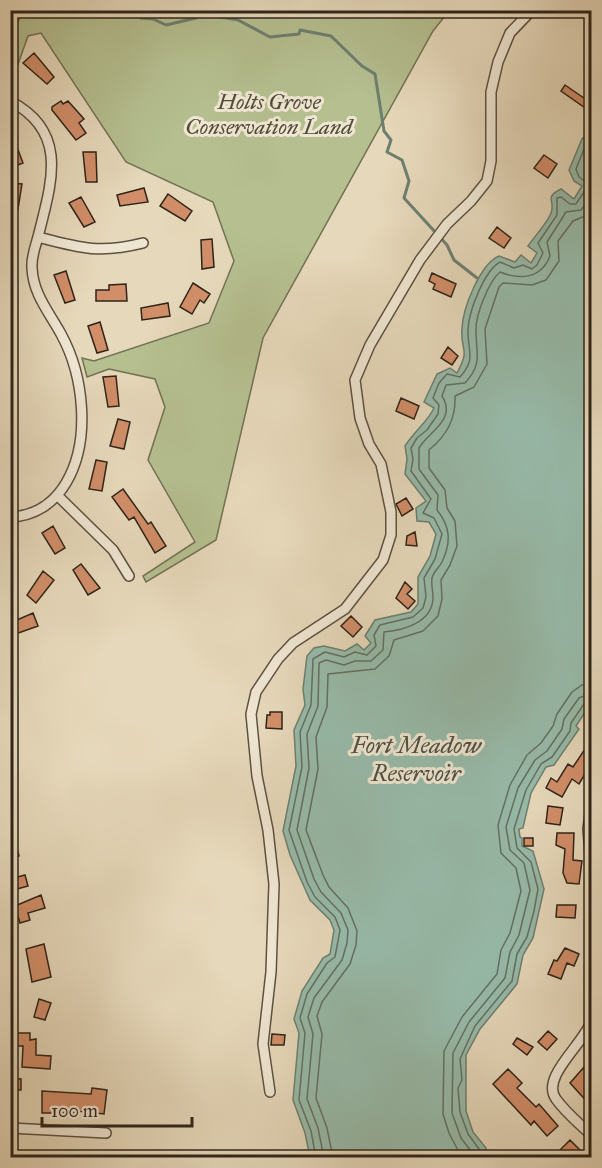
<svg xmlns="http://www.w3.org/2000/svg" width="602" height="1168" font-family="'IM FELL Great Primer',serif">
<rect width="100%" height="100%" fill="#e6d8ba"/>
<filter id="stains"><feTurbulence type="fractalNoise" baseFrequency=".00333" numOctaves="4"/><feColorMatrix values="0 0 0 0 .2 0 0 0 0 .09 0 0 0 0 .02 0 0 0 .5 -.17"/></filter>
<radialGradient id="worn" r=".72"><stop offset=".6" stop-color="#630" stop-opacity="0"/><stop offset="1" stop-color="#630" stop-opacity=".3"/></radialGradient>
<path fill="#b5bf90" stroke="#727255" stroke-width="1.5" d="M 19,11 L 449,11 L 433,31 L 263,338 L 216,540 L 146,582 L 143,576 L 195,542 L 148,460 L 165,407 L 155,379 L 109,369 L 87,377 L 82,358 L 94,361 L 209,323 L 234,261 L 213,202 L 126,162 L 41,33 L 28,36 L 12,81 L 14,91 L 11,89 L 11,45 L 21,13 Z"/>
<path fill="#97bbaa" stroke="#6d7f70" stroke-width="1.5" d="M 591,129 L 591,703 L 576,726 L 579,729 L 554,765 L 546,767 L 531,793 L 523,828 L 519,829 L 520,837 L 522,838 L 522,846 L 533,851 L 544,889 L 533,938 L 523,955 L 517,984 L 480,1029 L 466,1055 L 466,1111 L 473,1132 L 486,1148 L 485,1157 L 310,1157 L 305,1133 L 293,1100 L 299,1033 L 294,1019 L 302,991 L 323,958 L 330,954 L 334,930 L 330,920 L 310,900 L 290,855 L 283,831 L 296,766 L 294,730 L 305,705 L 303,689 L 307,656 L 314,648 L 324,646 L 345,651 L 357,644 L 364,650 L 371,643 L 365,636 L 375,620 L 411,612 L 418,604 L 418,577 L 430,556 L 436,534 L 429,522 L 417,521 L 416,508 L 426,501 L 405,474 L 407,459 L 405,446 C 414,432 428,421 434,408 L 424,402 L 437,374 L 450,368 L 457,373 C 471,347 460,352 462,328 C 463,308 480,264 499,256 L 515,262 L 521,255 L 531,263 L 537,253 L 528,246 C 534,237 548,222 551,213 C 556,200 543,198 561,189 L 574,199 L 582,186 L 574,181 L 569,170 L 582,139 Z"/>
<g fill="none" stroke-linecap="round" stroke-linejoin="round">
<path stroke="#637062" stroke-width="1.5" d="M 316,1158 L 311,1131 L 299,1100 L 305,1033 L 300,1018 L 307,994 L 327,963 L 335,957 L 340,930 L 335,917 L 315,897 L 307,882 L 289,830 L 302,767 L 300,732 L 311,705 L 313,659 L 325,652 L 344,657 L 355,652 L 367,655 L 376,646 L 374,635 L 380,625 L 413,617 L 423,608 L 426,597 L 424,578 L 435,559 L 442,534 L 434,518 L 423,513 L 431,499 L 411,471 L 413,459 L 411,448 L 417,438 L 427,430 L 438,414 L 439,405 L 433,398 L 439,383 L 447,374 L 460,377 C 477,358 467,350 468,329 C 469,311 484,271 500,262 L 514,268 L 523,265 L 532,269 L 537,265 L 543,253 L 538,243 L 557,215 L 557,198 L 561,197 L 570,204 L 576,204 L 586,189 L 586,182 L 579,177 L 576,169 L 586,144 L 592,139
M 324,1158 L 318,1128 L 307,1099 L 313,1034 L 308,1017 L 314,998 L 342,960 L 347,943 L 348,930 L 341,913 L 321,892 L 314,879 L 297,830 L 309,768 L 307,734 L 318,706 L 319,663 L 326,660 L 344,665 L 355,661 L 371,661 L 383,650 L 384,632 C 405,630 433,622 433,597 C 433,591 431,584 432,578 C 433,572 439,568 442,562 C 451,543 451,527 437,510 L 438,495 L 419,469 L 419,448 C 429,431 457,420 442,396 L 446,385 L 465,383 C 483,364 476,353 476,331 C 475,316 489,281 500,272 C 520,280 541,279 550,256 L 547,242 L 566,212 L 581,210 L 592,196
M 333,1158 L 327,1128 L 316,1098 L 322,1034 L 317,1016 L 322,1002 L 350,964 L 356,945 L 357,931 L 348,908 L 329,887 L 323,875 L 306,830 L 318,769 L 316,737 L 327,707 L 328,674 L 375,669 L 389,656 L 394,640 L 423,631 L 438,616 L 442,599 L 441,580 L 450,565 L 457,546 L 455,521 L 447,508 L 445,490 L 429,468 L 429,450 C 447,435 456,419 455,396 L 474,387 L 487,364 L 485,329 L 499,287 L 503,283 L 532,285 L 546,280 L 559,261 L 558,241 L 573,221 L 592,213
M 462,1158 L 449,1133 L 443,1114 L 444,1051 L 462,1017 L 497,974 L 501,950 L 510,933 L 521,891 L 516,868 L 501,853 L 498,825 L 510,785 L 527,755 L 541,743 L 553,726 L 557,714 L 572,692 L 582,685 L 592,684
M 471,1158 L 471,1151 L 461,1138 L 452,1113 L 453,1053 L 469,1022 L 505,978 L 510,952 L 519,935 L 530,890 L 524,863 L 510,850 L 506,827 L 518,788 L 535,760 L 547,751 L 562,729 L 564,719 L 579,698 L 592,693
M 479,1158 L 479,1149 L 468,1134 L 460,1112 L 458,1088 L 462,1080 L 460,1059 L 475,1026 L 512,981 L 517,954 L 527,937 L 534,911 L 538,889 L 531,862 L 517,848 L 514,829 L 526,790 L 541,764 L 552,757 L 570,731 L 571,723 L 584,704 L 592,701"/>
<path stroke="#6d7f70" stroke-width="3" d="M 135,10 L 141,18 L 153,19 L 166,25 L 209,15 L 238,20 L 270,37 L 299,34 L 300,30 L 331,36 L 362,66 L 375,74 L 384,131 L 391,140 L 387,152 L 402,160 L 409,181 L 404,198 L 447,245 L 454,260 L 477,278"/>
</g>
<path fill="#d18e69" stroke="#2f241a" stroke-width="1.5" d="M 34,53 L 54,77 L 47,84 L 23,63 Z
M 565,85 L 591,103 L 591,112 L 561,91 Z
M 61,101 L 63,104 L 68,101 L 84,119 L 79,123 L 86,133 L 76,140 L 52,110 L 52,107 Z
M 17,147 L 23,163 L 10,168 L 10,150 Z
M 83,152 L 96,152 L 97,182 L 86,182 Z
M 544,155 L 557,164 L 548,178 L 534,168 Z
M 10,183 L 22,184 L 18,209 L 10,208 Z
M 144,188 L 148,202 L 120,206 L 117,195 Z
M 168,194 L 192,211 L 185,221 L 160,206 Z
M 81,197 L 95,222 L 84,227 L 69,203 Z
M 497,227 L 511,238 L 504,248 L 489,238 Z
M 212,239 L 214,267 L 202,269 L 201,240 Z
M 66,271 L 75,300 L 65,303 L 54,275 Z
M 432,273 L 456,284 L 451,297 L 433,289 L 435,284 L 429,281 Z
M 193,283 L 210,294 L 204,303 L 200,300 L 192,314 L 180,307 Z
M 126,284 L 127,301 L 96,301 L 96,290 L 109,290 L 109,285 Z
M 168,303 L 170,316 L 142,320 L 141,308 Z
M 100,322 L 108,350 L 97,353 L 88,326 Z
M 448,347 L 458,356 L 452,365 L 441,358 Z
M 116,376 L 119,406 L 108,407 L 103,377 Z
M 401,398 L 419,406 L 414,419 L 396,411 Z
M 118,419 L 130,422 L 124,449 L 110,446 Z
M 96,460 L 107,462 L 102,491 L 89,489 Z
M 123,489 L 148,524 L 151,522 L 166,546 L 155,553 L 134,517 L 129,520 L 112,497 Z
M 406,498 L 413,509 L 402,516 L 396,504 Z
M 53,526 L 65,548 L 55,554 L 42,533 Z
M 415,532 L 417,546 L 406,545 L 407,536 Z
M 81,564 L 100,588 L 88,595 L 73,570 Z
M 43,571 L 54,580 L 36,603 L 27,595 Z
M 405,582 L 412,589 L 407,594 L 415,601 L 408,609 L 396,598 Z
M 33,613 L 38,626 L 10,636 L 10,623 Z
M 351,616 L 362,627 L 353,637 L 341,626 Z
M 270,712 L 282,712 L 282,729 L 266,728 L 267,715 L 270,715 Z
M 591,740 L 591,764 L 579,784 L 572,779 L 562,797 L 546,788 L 551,778 L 557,782 L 568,764 L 573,767 Z
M 548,806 L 563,808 L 560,825 L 546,823 Z
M 10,833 L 13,833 L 19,856 L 10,858 Z
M 557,833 L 574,833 L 573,860 L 582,861 L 579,884 L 567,883 L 563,873 L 565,849 L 556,845 Z
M 524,838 L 533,838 L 533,846 L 524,846 Z
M 25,875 L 28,886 L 10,891 L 10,879 Z
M 41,895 L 45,908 L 28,913 L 30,920 L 20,923 L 15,906 Z
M 557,905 L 576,905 L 575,918 L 556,917 Z
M 44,944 L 51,977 L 32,982 L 26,949 Z
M 565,948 L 579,954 L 574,966 L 567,963 L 561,979 L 548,974 L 554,960 L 557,961 Z
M 39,999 L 51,1003 L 45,1020 L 34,1017 Z
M 548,1031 L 557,1039 L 547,1050 L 538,1042 Z
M 14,1033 L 30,1033 L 30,1040 L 36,1039 L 36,1055 L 51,1056 L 50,1069 L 22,1067 L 23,1046 L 14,1046 Z
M 272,1034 L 285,1035 L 284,1045 L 271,1045 Z
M 517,1038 L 533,1047 L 527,1055 L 513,1044 Z
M 585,1066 L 591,1074 L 587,1081 L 591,1085 L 591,1106 L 570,1083 Z
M 508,1069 L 522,1083 L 517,1088 L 536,1107 L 539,1104 L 558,1126 L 547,1136 L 534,1121 L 531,1125 L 493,1084 Z
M 10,1078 L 21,1079 L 21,1090 L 10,1090 Z
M 92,1088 L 107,1090 L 104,1114 L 77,1111 L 77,1113 L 42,1113 L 42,1091 L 91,1094 Z
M 570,1140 L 582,1152 L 576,1158 L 563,1158 L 558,1152 Z"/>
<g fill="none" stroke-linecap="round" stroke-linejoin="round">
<defs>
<path id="minor" d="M 10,101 C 70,132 51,184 38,237 C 35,247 31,258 32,268 C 33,294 49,312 61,334 C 84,376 91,441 66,483 C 54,503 35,516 10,517
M 38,237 C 80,248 99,254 143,243
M 58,496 L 113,550 L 129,576
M 592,798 L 588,829 L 592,880
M 10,976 L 10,983
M 592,1020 C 584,1044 540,1077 556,1099 C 566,1113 580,1124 592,1136
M 270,1092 L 263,1044 L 271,972 L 274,884 L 268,830 L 257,776 L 251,714 L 256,692 L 278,659 L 293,643 L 345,609 L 383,560 L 391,535 L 391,512 L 381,464 L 369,444 L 360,418 L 355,380 L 370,345 L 420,260 L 447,224 L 471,201 L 487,181 L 491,161 L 491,92 L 498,62 L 510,33 L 532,10
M 10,1128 L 106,1133"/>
</defs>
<use href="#minor" stroke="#5d5142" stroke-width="12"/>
<use href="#minor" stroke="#efe6d2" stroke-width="9"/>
</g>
<g text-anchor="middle" stroke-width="6" stroke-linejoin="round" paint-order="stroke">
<g font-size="22" font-style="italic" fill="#504b38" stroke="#efe6d2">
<text x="269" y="109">Holts Grove<tspan x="269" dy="25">Conservation Land</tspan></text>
</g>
<g font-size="24" font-style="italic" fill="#4e5145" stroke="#efe6d2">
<text x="416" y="753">Fort Meadow<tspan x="416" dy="28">Reservoir</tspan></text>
</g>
</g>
<rect width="602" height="1168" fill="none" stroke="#e6d8ba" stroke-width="36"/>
<rect x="12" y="12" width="578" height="1144" fill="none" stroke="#2f241a" stroke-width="3"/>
<rect x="18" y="18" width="566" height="1132" fill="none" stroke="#2f241a" stroke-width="1.5"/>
<path d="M42 1117v9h150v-9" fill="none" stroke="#2f241a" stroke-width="3"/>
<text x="51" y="1117" font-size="18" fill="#2f241a" stroke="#efe6d2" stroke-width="4.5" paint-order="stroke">100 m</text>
<rect width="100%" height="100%" filter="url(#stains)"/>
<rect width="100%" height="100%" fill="url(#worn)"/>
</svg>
